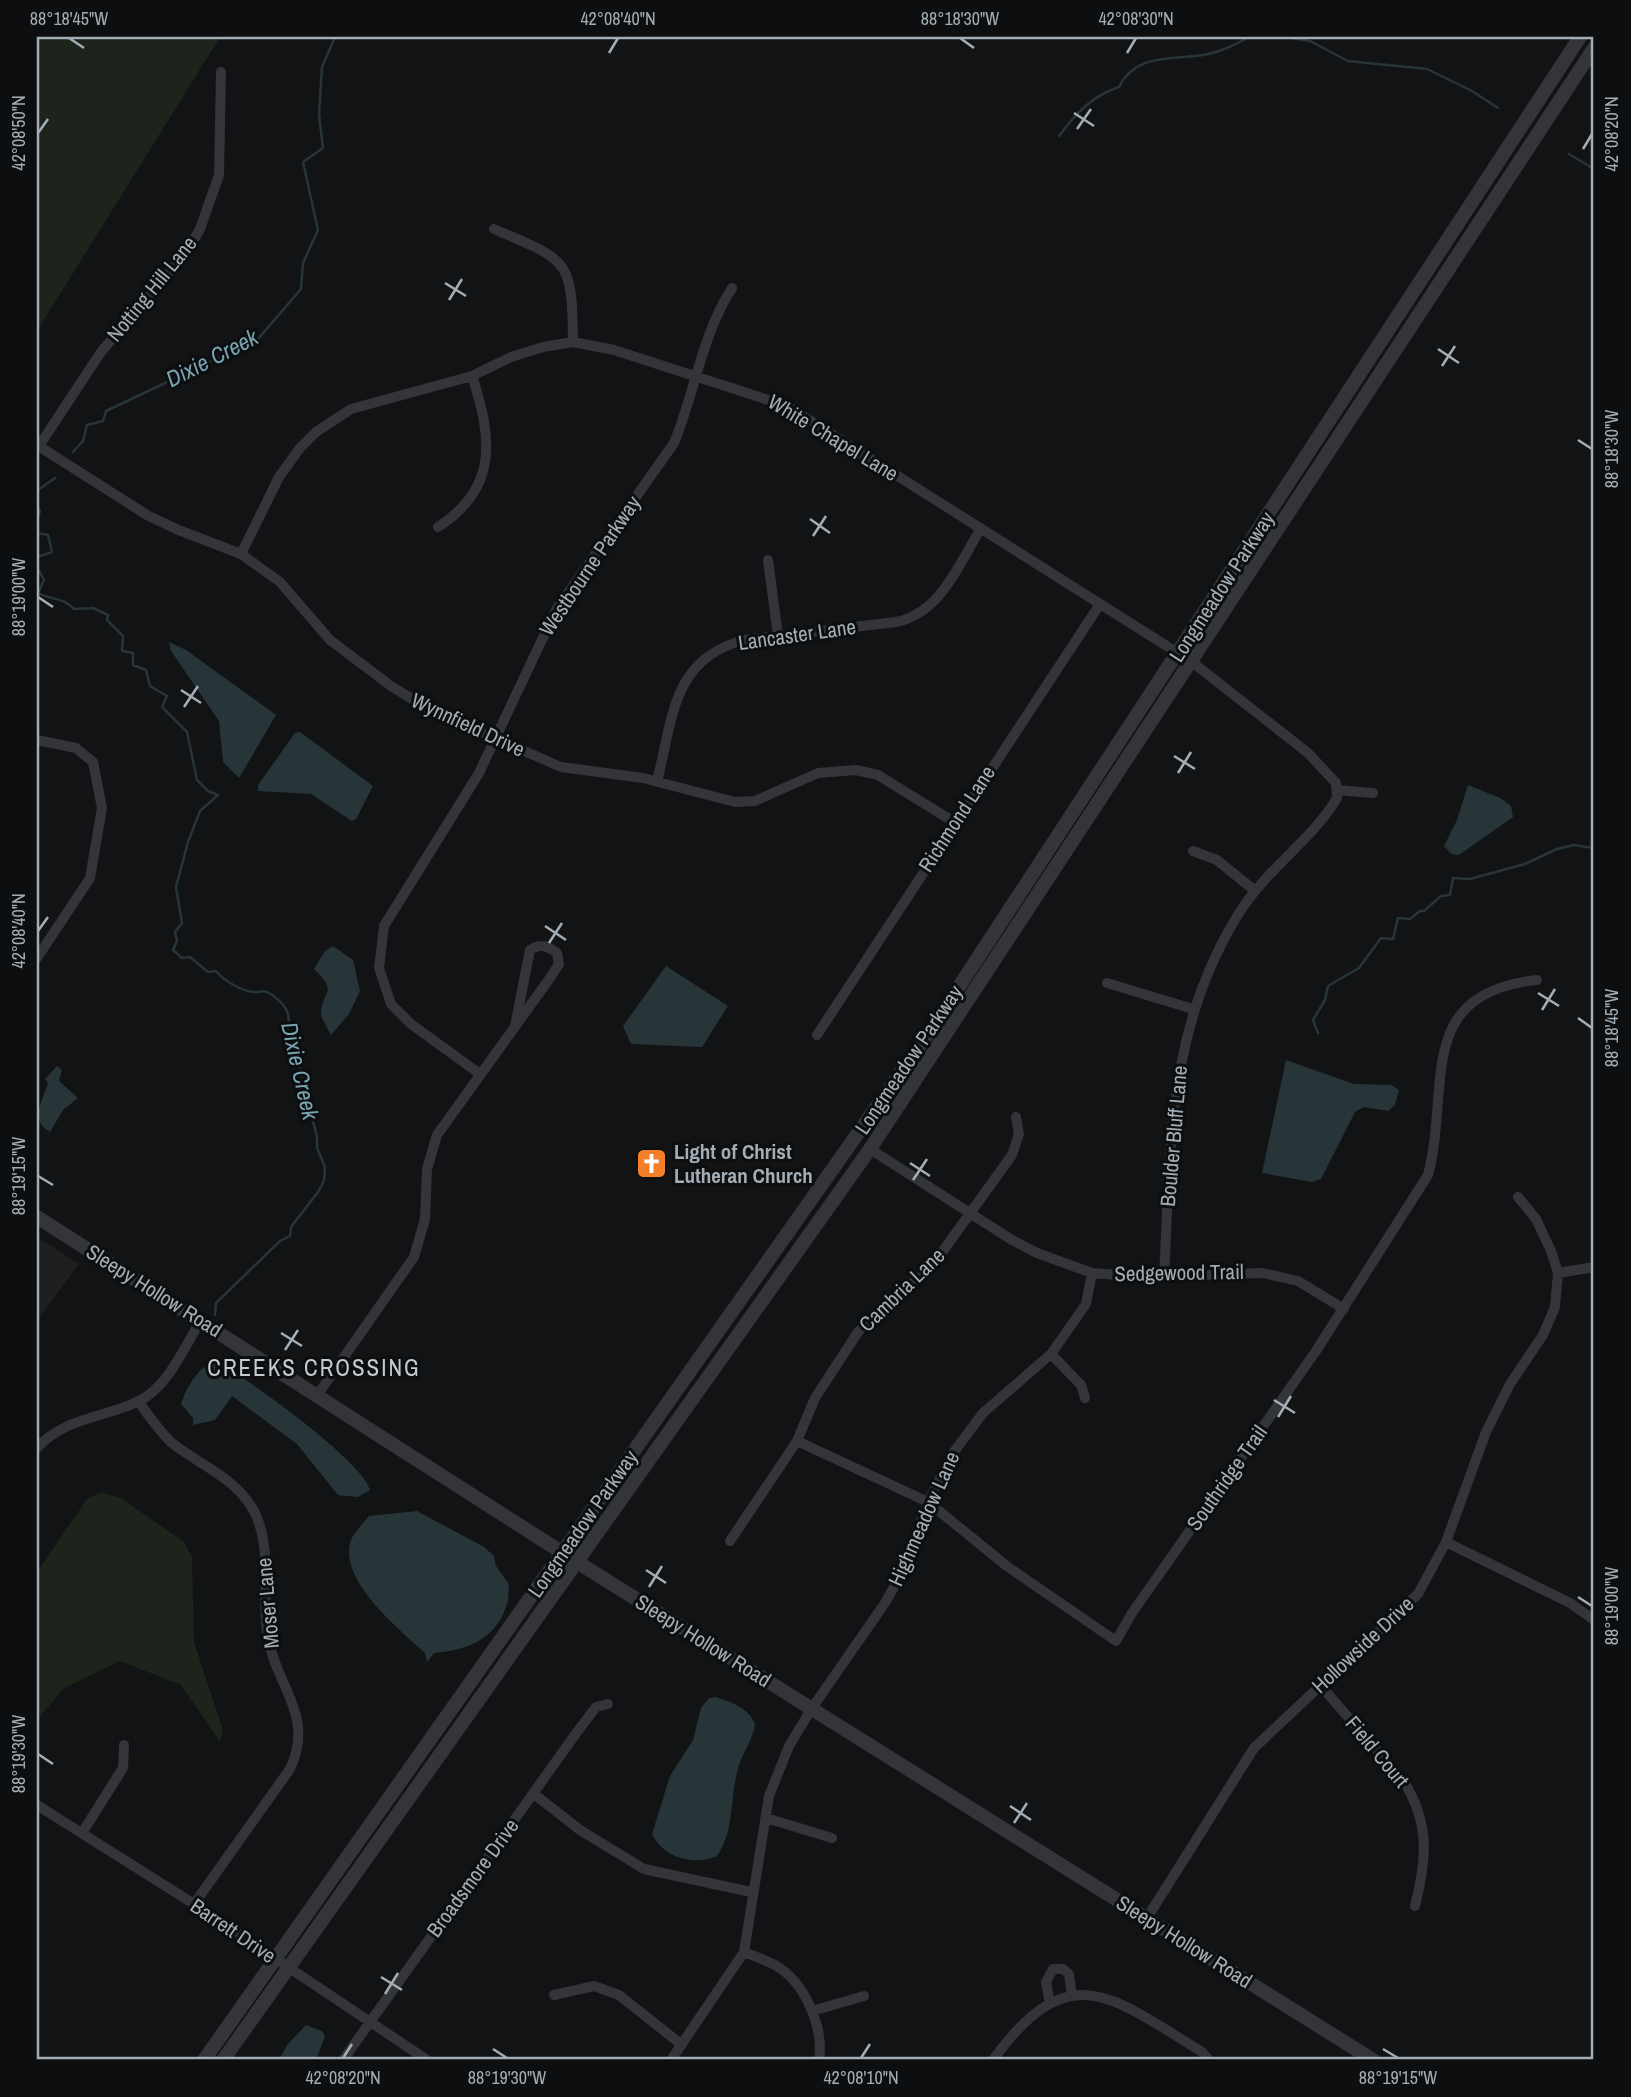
<svg xmlns="http://www.w3.org/2000/svg" width="1631" height="2097" font-family="'Archivo Narrow',sans-serif">
<rect width="100%" height="100%" fill="#121314"/>
<path fill="#1e1f21" d="M 37,1237 L 79,1264 L 37,1321 Z"/>
<path fill="#1d241c" d="M 37,37 L 220,37 L 37,331 Z
M 101,1492 L 121,1498 L 184,1542 L 192,1557 L 194,1642 L 223,1730 L 220,1742 L 181,1685 L 120,1661 L 64,1688 L 37,1720 L 37,1572 L 87,1499 Z"/>
<path fill="#283538" d="M 169,642 L 186,650 L 276,715 L 239,778 L 223,762 L 219,721 L 171,651 Z
M 300,732 L 373,786 L 356,819 L 352,821 L 311,794 L 258,791 L 258,785 L 295,733 Z
M 1468,785 L 1500,798 L 1511,806 L 1513,817 L 1459,855 L 1451,854 L 1444,846 L 1457,820 Z
M 333,946 L 353,960 L 360,991 L 349,1014 L 331,1035 L 321,1016 C 321,990 340,994 314,969 L 325,951 Z
M 666,966 L 728,1006 L 702,1047 L 631,1044 L 623,1026 Z
M 1286,1060 L 1354,1084 L 1391,1085 L 1399,1090 L 1395,1105 L 1388,1111 L 1364,1107 L 1355,1112 L 1321,1179 L 1312,1182 L 1262,1173 Z
M 57,1066 L 62,1070 L 59,1081 L 78,1098 L 63,1110 L 50,1132 C 29,1119 42,1103 48,1083 L 45,1079 Z
M 217,1362 C 247,1378 363,1461 370,1490 L 358,1497 L 338,1495 L 297,1444 L 232,1396 L 215,1420 L 193,1425 L 193,1418 L 181,1404 C 186,1388 200,1363 217,1362 Z
M 417,1511 L 484,1547 L 494,1556 L 496,1566 L 509,1584 C 508,1589 509,1595 508,1600 C 499,1638 469,1650 434,1653 L 427,1662 L 425,1653 C 399,1629 341,1583 350,1543 C 352,1534 363,1524 369,1516 Z
M 716,1697 C 731,1702 749,1708 755,1724 C 753,1739 744,1751 739,1765 C 729,1796 736,1828 717,1856 C 695,1866 663,1858 652,1834 L 670,1776 L 693,1740 L 701,1708 L 709,1698 Z
M 306,2025 L 322,2031 L 325,2036 L 316,2060 L 279,2060 L 287,2045 Z"/>
<g fill="none" stroke-linecap="round" stroke-linejoin="round">
<path stroke="#283538" stroke-width="2.5" d="M 1286,37 L 1310,41 L 1348,61 L 1427,69 L 1472,91 L 1498,108
M 1059,136 C 1076,113 1092,96 1119,87 C 1137,51 1176,61 1208,54 C 1223,51 1236,44 1249,37
M 1569,154 L 1594,169
M 73,452 L 83,441 L 87,425 L 103,421 L 106,411 L 258,339 L 301,289 L 303,263 L 318,230 L 303,162 L 323,148 L 319,115 L 322,67 L 335,37
M 37,507 L 38,490 L 55,478
M 37,507 L 40,511 L 37,519
M 37,533 L 48,535 L 52,552 L 37,557
M 37,567 L 44,580 L 38,593 C 51,600 63,597 74,609 L 93,608 L 108,615 L 107,620 L 123,636 L 122,651 L 133,653 L 133,665 L 146,670 L 150,686 L 167,696 L 162,707 L 187,732 L 197,780 L 208,791 L 218,795 L 200,811 L 188,842 L 176,887 L 182,923 L 175,932 L 177,941 L 173,950 L 182,958 L 190,957 L 208,972 L 216,971 C 223,980 241,991 254,992 C 259,993 263,989 269,993 C 282,1001 293,1013 287,1029 L 291,1032 L 317,1137 L 317,1148 L 325,1167 L 324,1181 L 318,1192 L 291,1227 L 290,1236 L 280,1241 L 216,1303 L 215,1315
M 1318,1033 L 1313,1020 L 1325,1000 L 1328,986 L 1359,968 L 1381,938 L 1393,939 L 1398,918 L 1410,919 L 1420,911 L 1424,911 L 1441,896 L 1450,895 L 1453,878 L 1470,879 L 1525,864 L 1557,849 L 1574,845 L 1594,848"/>
<path stroke="#333539" stroke-width="10" d="M 494,229 C 568,261 572,257 573,342
M 37,445 L 147,515 L 176,529 L 241,554 L 280,582 L 330,640 L 391,686 L 430,710 L 561,767 L 643,778 L 735,802 L 755,801 L 818,773 L 856,770 L 878,775 L 954,822
M 39,446 L 101,352 L 188,250 L 200,229 L 219,175 L 221,72
M 438,527 C 499,488 492,437 472,376
M 241,554 L 279,477 L 300,448 L 316,432 L 351,409 L 472,376 L 511,357 L 543,347 L 573,342 L 614,350 L 787,406 L 1192,662 L 1308,753 L 1336,783 L 1337,798 C 1315,836 1269,868 1243,907 C 1167,1023 1171,1144 1164,1277
M 768,560 L 778,636
M 37,740 L 76,748 L 93,762 L 102,808 L 90,878 L 37,958
M 657,781 C 673,720 671,659 744,640 L 896,622 C 941,613 959,564 981,528
M 1337,790 L 1373,793
M 1193,851 L 1217,860 L 1254,890
M 1107,983 L 1193,1009
M 817,1035 L 1100,604
M 480,1074 L 411,1024 L 391,1004 L 379,968 L 384,926 L 479,773 L 556,610 L 674,443 C 695,392 702,334 732,288
M 870,1149 L 1012,1240 L 1037,1253 L 1092,1273 L 1146,1277 L 1263,1273 L 1298,1281 L 1344,1309
M 1558,1273 L 1594,1267
M 1051,1354 L 1081,1385 L 1085,1398
M 318,1394 L 414,1257 L 425,1219 L 427,1169 L 437,1135 L 550,978 L 559,964 L 557,953 C 547,946 541,943 530,950 L 515,1026
M 138,1401 C 149,1416 159,1431 172,1443 C 200,1465 236,1478 254,1511 C 274,1550 260,1597 268,1638 C 277,1688 315,1715 290,1769 L 194,1904
M 797,1441 L 928,1502 L 1008,1567 L 1116,1641 L 1132,1613 L 1316,1351 L 1428,1175 C 1451,1088 1413,993 1537,980
M 37,1448 C 65,1417 104,1418 139,1401 C 168,1387 185,1346 201,1320
M 730,1541 L 797,1441 L 815,1398 L 858,1332 L 885,1305 L 930,1269 L 1012,1155 L 1019,1134 L 1016,1117
M 1446,1542 L 1570,1603 L 1594,1620
M 1321,1686 L 1403,1780 C 1430,1823 1427,1858 1415,1906
M 534,1794 L 580,1830 L 644,1869 L 751,1892
M 37,1805 L 194,1904 L 427,2060
M 766,1818 L 832,1838
M 82,1833 L 123,1768 L 124,1745
M 1147,1918 L 1254,1748 L 1418,1594 L 1446,1542 L 1486,1432 L 1510,1384 L 1543,1335 L 1555,1307 L 1558,1273 L 1551,1251 L 1536,1219 L 1518,1197
M 744,1952 C 754,1956 765,1960 775,1965 C 805,1982 824,2027 819,2060
M 554,1995 L 594,1986 L 619,1995 L 682,2045
M 1050,2004 L 1046,1982 L 1053,1969 L 1063,1969 L 1069,1974 L 1072,1996
M 812,2011 L 864,1996
M 343,2060 L 577,1732 L 596,1707 L 608,1704
M 671,2060 L 744,1952 L 769,1796 L 789,1746 L 812,1708 L 885,1603 L 903,1571 L 928,1502 L 953,1453 L 983,1413 L 1051,1354 L 1086,1304 L 1092,1273
M 993,2060 C 1069,1955 1111,1996 1202,2052 L 1209,2060"/>
<path stroke="#333539" stroke-width="14" d="M 37,1217 L 577,1562 L 1373,2060
M 204,2060 L 928,1034 L 1580,37
M 223,2060 L 870,1149 L 1594,48"/>
</g>
<path fill="none" stroke="#a3adb5" stroke-width="2.5" d="M 69,38 L 84,48M 960,38 L 974,48M 609,53 L 618,38M 1127,53 L 1136,38M 1074,113 L 1094,126M 1077,129 L 1091,109M 38,133 L 48,119M 1583,149 L 1592,134M 445,283 L 466,296M 449,300 L 462,279M 1438,349 L 1459,363M 1442,366 L 1455,346M 1578,440 L 1592,449M 810,519 L 830,533M 813,536 L 826,516M 38,597 L 53,607M 181,690 L 201,703M 184,707 L 198,686M 1174,756 L 1195,769M 1178,773 L 1191,752M 545,926 L 566,940M 38,931 L 48,917M 549,943 L 562,923M 1538,993 L 1559,1006M 1542,1010 L 1555,989M 1578,1018 L 1592,1028M 910,1163 L 930,1176M 38,1176 L 53,1185M 913,1180 L 927,1159M 281,1333 L 302,1346M 285,1350 L 298,1330M 1274,1400 L 1295,1413M 1278,1417 L 1291,1396M 646,1570 L 666,1583M 649,1587 L 662,1566M 1578,1597 L 1592,1606M 38,1754 L 53,1764M 1010,1806 L 1031,1820M 1014,1823 L 1027,1803M 381,1977 L 402,1990M 385,1994 L 398,1973M 493,2049 L 507,2058M 1383,2049 L 1398,2058M 343,2058 L 352,2044M 861,2058 L 870,2044"/>
<defs>
<symbol id="church-square" viewBox="-11 -11 22 22"><rect x="-9" y="-9" width="18" height="18" rx="4" fill="#f57f29" stroke="#0d0e0f"/><path d="M-1.2-6h2.4v3.5h3.3v2.4h-3.3V6h-2.4V-.1h-3.3v-2.4h3.3Z" fill="#fff"/></symbol>
</defs>
<g fill-rule="evenodd">
<use href="#church-square" x="634" y="1146" width="35" height="35"/>
</g>
<g text-anchor="middle" stroke-width="6" stroke-linejoin="round" paint-order="stroke">
<g font-size="21" fill="#a3adb5" stroke="#0d0e0f">
<text transform="translate(152 289) rotate(-51)" y="7">Notting Hill Lane</text>
<text transform="translate(833 438) rotate(31)" y="7">White Chapel Lane</text>
<text transform="translate(590 566) rotate(-56)" y="7">Westbourne Parkway</text>
<text transform="translate(1222 587) rotate(-57)" y="7">Longmeadow Parkway</text>
<text transform="translate(797 635) rotate(-8)" y="7">Lancaster Lane</text>
<text transform="translate(468 725) rotate(25)" y="7">Wynnfield Drive</text>
<text transform="translate(957 819) rotate(-57)" y="7">Richmond Lane</text>
<text transform="translate(909 1060) rotate(-56)" y="7">Longmeadow Parkway</text>
<text transform="translate(1174 1136) rotate(-85)" y="7">Boulder Bluff Lane</text>
<text transform="translate(1179 1273) rotate(-1)" y="7">Sedgewood Trail</text>
<text transform="translate(902 1290) rotate(-44)" y="7">Cambria Lane</text>
<text transform="translate(154 1291) rotate(32)" y="7">Sleepy Hollow Road</text>
<text transform="translate(1227 1478) rotate(-55)" y="7">Southridge Trail</text>
<text transform="translate(924 1519) rotate(-66)" y="7">Highmeadow Lane</text>
<text transform="translate(583 1524) rotate(-55)" y="7">Longmeadow Parkway</text>
<text transform="translate(268 1603) rotate(-95)" y="7">Moser Lane</text>
<text transform="translate(703 1641) rotate(32)" y="7">Sleepy Hollow Road</text>
<text transform="translate(1363 1645) rotate(-43)" y="7">Hollowside Drive</text>
<text transform="translate(1377 1752) rotate(50)" y="7">Field Court</text>
<text transform="translate(473 1878) rotate(-54)" y="7">Broadsmore Drive</text>
<text transform="translate(233 1931) rotate(34)" y="7">Barrett Drive</text>
<text transform="translate(1184 1942) rotate(32)" y="7">Sleepy Hollow Road</text>
</g>
<g font-size="21" font-weight="bold" fill="#a3adb5" stroke="#0d0e0f" text-anchor="start">
<text x="674" y="1159">Light of Christ<tspan x="674" dy="24">Lutheran Church</tspan></text>
</g>
<g font-size="23" font-style="italic" fill="#79a4b1" stroke="#0d0e0f">
<text transform="translate(212 358) rotate(-27)" y="8">Dixie Creek</text>
<text transform="translate(300 1071) rotate(77)" y="8">Dixie Creek</text>
</g>
<g font-size="23" letter-spacing="2" fill="#c4cbd1" stroke="#0d0e0f">
<text x="314" y="1376">CREEKS CROSSING</text>
</g>
</g>
<rect width="1631" height="2097" fill="none" stroke="#0d0e0f" stroke-width="77"/>
<rect x="38" y="38" width="1554" height="2020" fill="none" stroke="#a3adb5" stroke-width="2.5"/>
<g font-size="18" text-anchor="middle" fill="#a3adb5">
<text x="69" y="25">88°18'45"W</text>
<text x="618" y="25">42°08'40"N</text>
<text x="960" y="25">88°18'30"W</text>
<text x="1136" y="25">42°08'30"N</text>
<text transform="translate(19 133) rotate(-90)" y="6">42°08'50"N</text>
<text transform="translate(1612 134) rotate(-90)" y="6">42°08'20"N</text>
<text transform="translate(1612 449) rotate(-90)" y="6">88°18'30"W</text>
<text transform="translate(19 597) rotate(-90)" y="6">88°19'00"W</text>
<text transform="translate(19 931) rotate(-90)" y="6">42°08'40"N</text>
<text transform="translate(1612 1028) rotate(-90)" y="6">88°18'45"W</text>
<text transform="translate(19 1176) rotate(-90)" y="6">88°19'15"W</text>
<text transform="translate(1612 1606) rotate(-90)" y="6">88°19'00"W</text>
<text transform="translate(19 1754) rotate(-90)" y="6">88°19'30"W</text>
<text x="343" y="2084">42°08'20"N</text>
<text x="507" y="2084">88°19'30"W</text>
<text x="861" y="2084">42°08'10"N</text>
<text x="1398" y="2084">88°19'15"W</text>
</g>
</svg>
